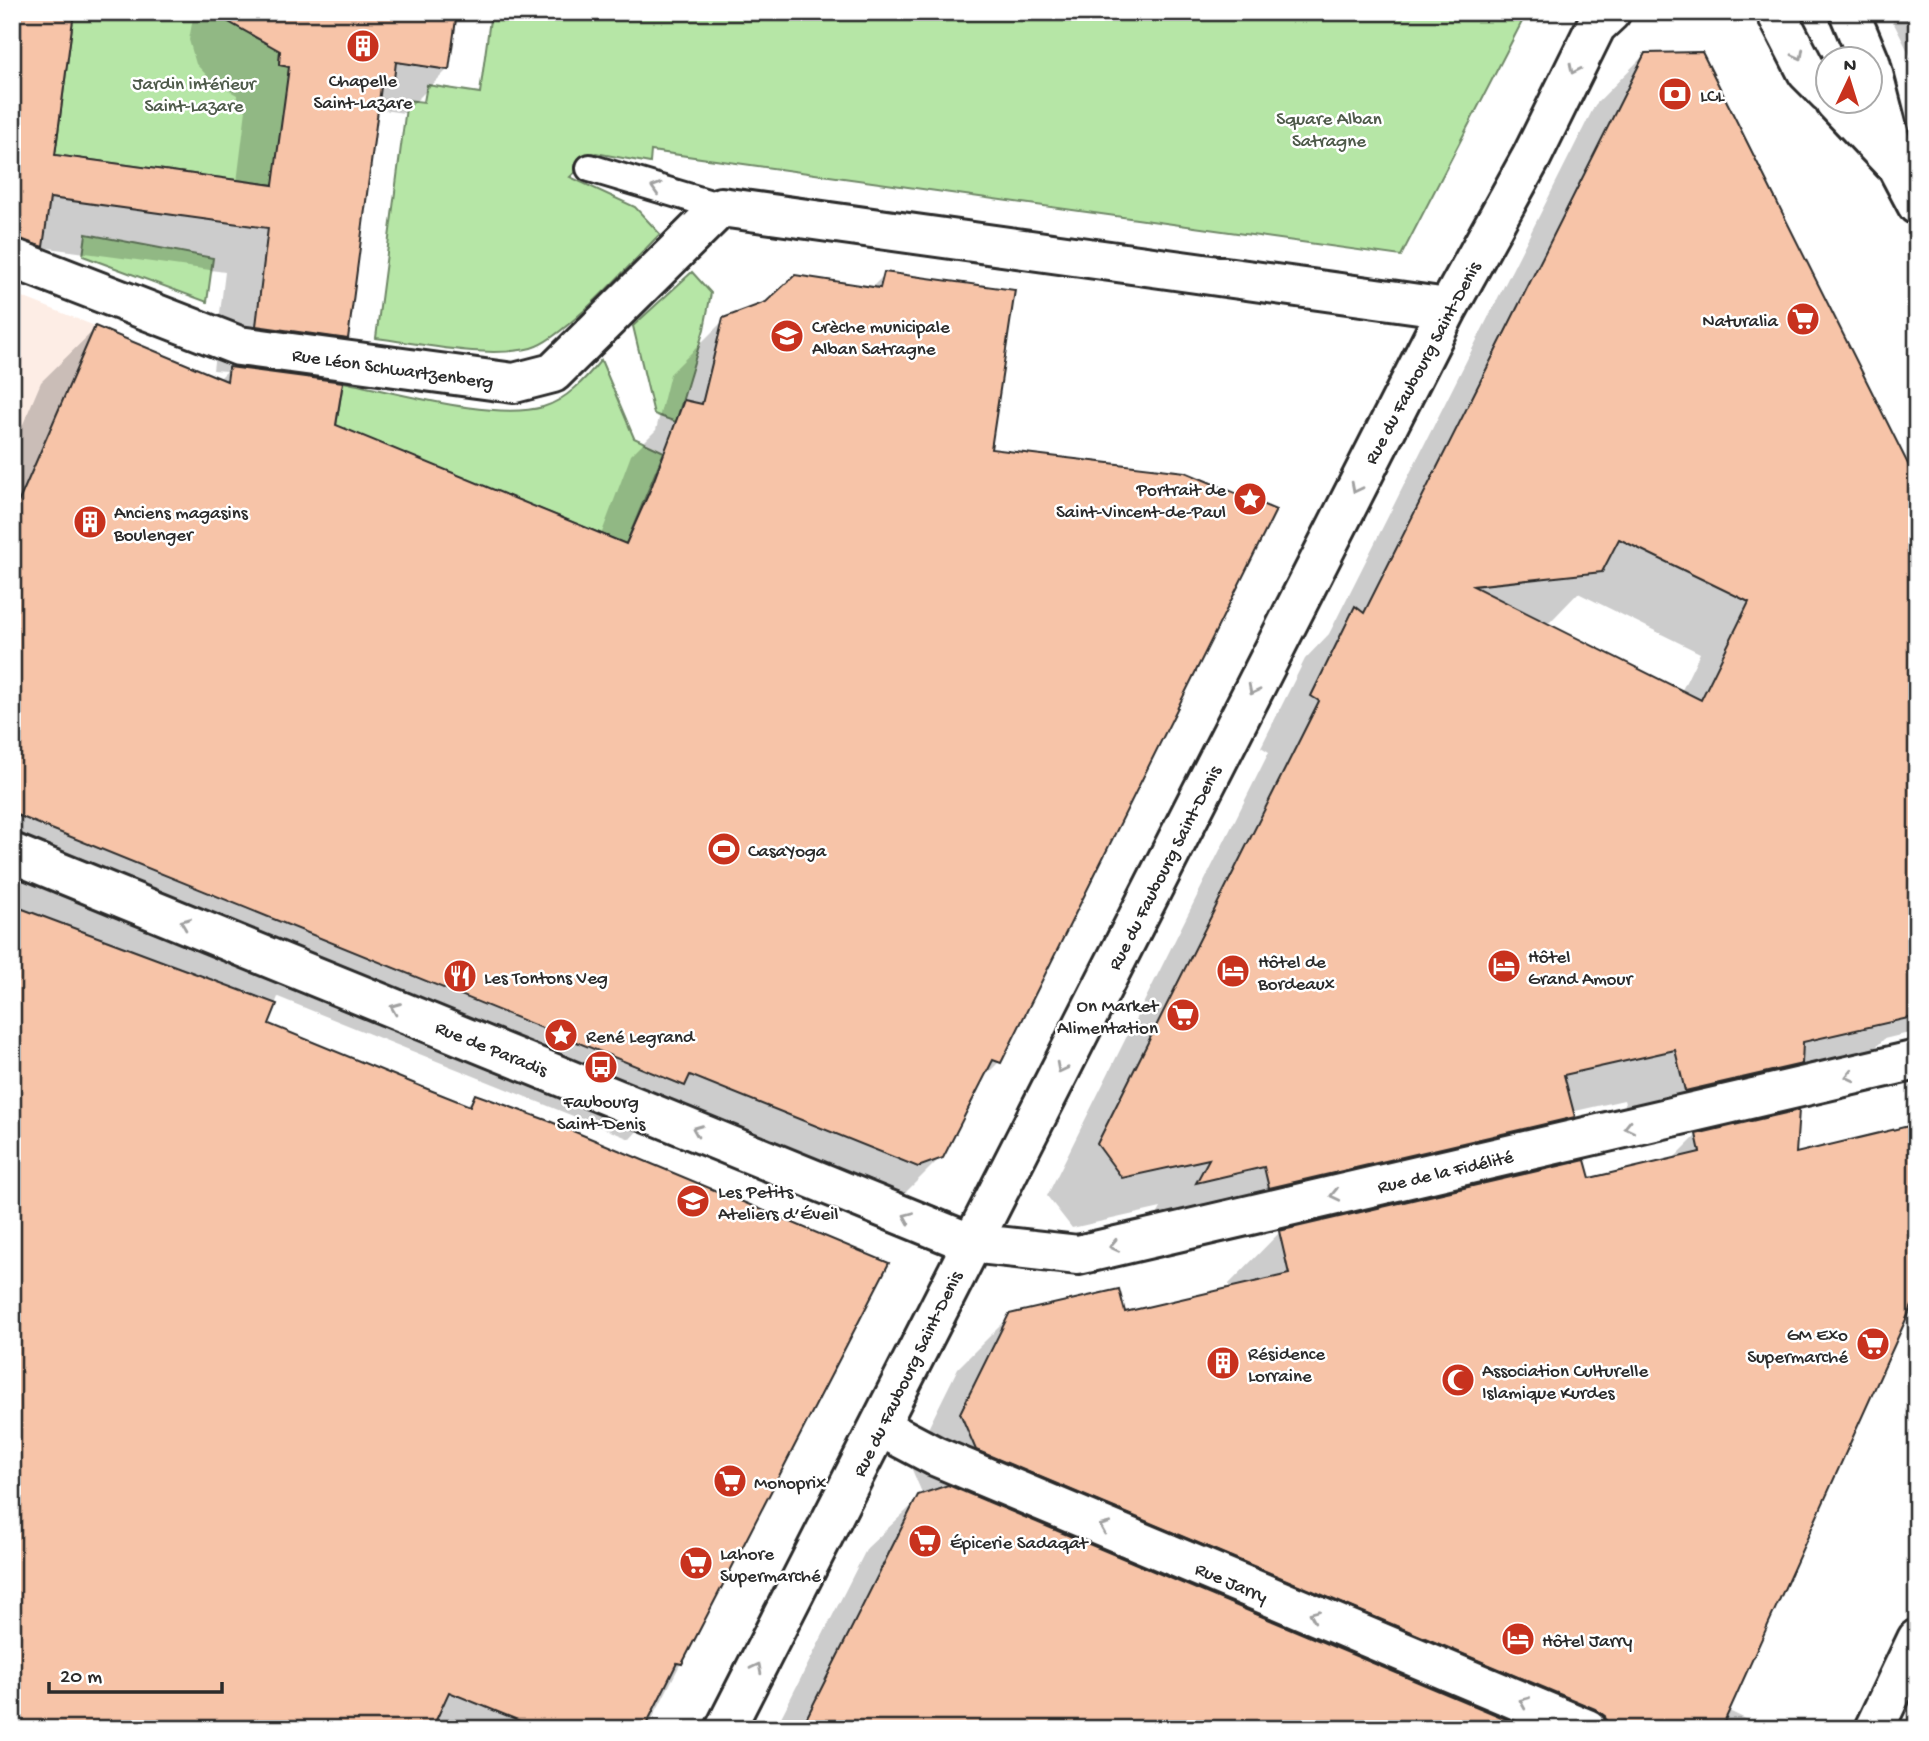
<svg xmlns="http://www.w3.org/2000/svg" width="1929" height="1741" font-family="'Gochi Hand',sans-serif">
<rect width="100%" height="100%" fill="#fff"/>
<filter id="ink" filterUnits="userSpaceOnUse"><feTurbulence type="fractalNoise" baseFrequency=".0143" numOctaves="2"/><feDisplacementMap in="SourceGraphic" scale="14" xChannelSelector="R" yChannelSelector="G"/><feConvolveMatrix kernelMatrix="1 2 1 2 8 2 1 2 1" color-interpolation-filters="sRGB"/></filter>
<g filter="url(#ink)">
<path fill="#fdede5" d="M 12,293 L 95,326 L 12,517 Z"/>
<path fill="#b6e6a6" stroke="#708868" stroke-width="2" d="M 74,12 L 236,12 L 256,38 L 280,49 L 279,65 L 299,68 L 273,185 L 55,155 Z
M 491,12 L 1527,12 L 1401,256 L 651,151 L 650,163 L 596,153 L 570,177 L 635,207 L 660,234 C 634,260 563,340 531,348 C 486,359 423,344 376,338 L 407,100 L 424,102 L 427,85 L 480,93 Z
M 86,234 L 213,258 L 207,302 L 83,256 Z
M 692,272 L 711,293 L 704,329 L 676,422 L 654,414 L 633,326 Z
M 601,360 L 634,438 L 664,452 L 626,544 L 336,426 L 343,382 C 395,392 493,421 543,407 C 567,400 586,378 601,360 Z"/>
<path fill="#0003" fill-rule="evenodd" d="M 12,12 L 53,157 L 237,182 L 246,110 L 236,109 L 237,95 L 212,81 L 196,64 L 189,40 L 194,12 L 456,12 L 448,69 L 404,113 L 376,109 L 346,338 L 305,379 L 335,426 L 601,535 L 631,455 L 656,430 L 670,374 L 724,320 L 871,288 L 885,274 L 989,450 L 999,1062 L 979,1082 L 941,1157 L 887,1211 L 863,1220 L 639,1129 L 630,1139 L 278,997 L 267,1025 L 466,1106 L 476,1096 L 886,1263 L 647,1729 L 12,1729 L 12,450 L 41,382 L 95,329 L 218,380 L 227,371 L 213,370 L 225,272 L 12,243 Z
M 1888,12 L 1917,12 L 1917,69 Z
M 1645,54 L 1917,486 L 1917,1031 L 1884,1039 L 1855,1068 L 1635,1141 L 1624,1100 L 1571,1112 L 1573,1117 L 1522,1167 L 1148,1232 L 1161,1208 L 1072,1228 L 1047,1196 L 1269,752 L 1261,747 L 1305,659 L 1329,634 L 1595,105 ZM 1578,593 L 1700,653 L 1681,692 L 1542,623 L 1550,622 Z
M 1797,1112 L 1727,1710 L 1752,1722 L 1745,1729 L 775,1729 L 867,1548 L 923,1495 L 910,1465 L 958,1368 L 1010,1316 L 1123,1314 L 1230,1290 L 1229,1284 L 1280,1232 L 1589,1181 L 1671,1161 L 1697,1135 Z"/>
<path fill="#f7c4a8" stroke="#2b2b2b" stroke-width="2" fill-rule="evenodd" d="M 12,12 L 74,12 L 55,155 L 273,185 L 289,67 L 279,65 L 280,51 L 211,12 L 457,12 L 449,70 L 396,62 L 394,79 L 382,79 L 348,339 L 256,326 L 268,228 L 50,198 L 43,247 L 12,237 Z
M 1702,52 L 1917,482 L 1917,1016 L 1803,1042 L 1802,1064 L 1685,1091 L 1675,1050 L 1564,1075 L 1575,1117 L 1269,1188 L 1264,1167 L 1196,1183 L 1209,1159 L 1122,1178 L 1097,1144 L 1319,701 L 1311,696 L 1355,606 L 1364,613 L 1645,53 ZM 1619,539 L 1749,602 L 1701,700 L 1473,586 L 1602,572 Z
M 884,272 L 1015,290 L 991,449 L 1185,472 L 1276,510 L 1001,1063 L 993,1060 L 943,1158 L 918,1167 L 690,1075 L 685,1086 L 12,813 L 12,517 L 95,326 L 227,381 L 229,367 L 343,382 L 336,425 L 626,544 L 651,488 L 684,400 L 702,404 L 723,318 L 766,302 L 795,275 L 880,288 Z
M 12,905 L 277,1004 L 269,1024 L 425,1088 L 470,1106 L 475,1094 L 549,1121 L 889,1263 L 682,1664 L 677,1663 L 644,1729 L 540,1729 L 449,1692 L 432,1729 L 12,1729 Z
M 1799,1110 L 1796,1153 L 1917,1124 L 1917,1295 L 1721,1729 L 1608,1729 L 1605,1716 L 1595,1709 L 976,1450 L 960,1413 L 1009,1314 L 1119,1289 L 1125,1312 L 1289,1274 L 1279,1231 L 1585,1160 L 1590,1178 L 1700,1152 L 1696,1134 Z
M 948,1485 L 1530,1729 L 801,1729 L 918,1495 Z"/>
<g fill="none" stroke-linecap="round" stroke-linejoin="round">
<defs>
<path id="lane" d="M 590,168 L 721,207"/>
<path id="street" d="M 12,258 L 239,346 L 514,383 L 553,373 L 721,207 L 1448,308
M 12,853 L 970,1243 L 1078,1255 L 1917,1060
M 880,1427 L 935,1456 L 1587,1729
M 725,1729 L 1448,308 L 1532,156 L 1596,26 L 1611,12"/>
<path id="primary" d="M 1776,12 L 1807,72 L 1828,93
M 1849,12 L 1869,60
M 1870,62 L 1897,167 L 1917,205
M 1835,102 L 1893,163
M 1874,1729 L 1917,1639"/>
</defs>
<use href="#lane" stroke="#2b2b2b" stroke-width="32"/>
<use href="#street" stroke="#2b2b2b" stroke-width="44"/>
<use href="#primary" stroke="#2b2b2b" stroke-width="44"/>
<use href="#lane" stroke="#fff" stroke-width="26"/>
<use href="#street" stroke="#fff" stroke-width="38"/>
<use href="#primary" stroke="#fff" stroke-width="38"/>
</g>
<defs><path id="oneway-chevron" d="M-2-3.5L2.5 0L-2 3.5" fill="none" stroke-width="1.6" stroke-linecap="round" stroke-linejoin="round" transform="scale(1.75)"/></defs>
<g stroke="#a0a0a0">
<use href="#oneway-chevron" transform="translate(1799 55) rotate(62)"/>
<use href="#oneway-chevron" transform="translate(1574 69) rotate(116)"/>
<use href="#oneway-chevron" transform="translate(656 188) rotate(-163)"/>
<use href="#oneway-chevron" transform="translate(1356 488) rotate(117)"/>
<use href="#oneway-chevron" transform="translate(1253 690) rotate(117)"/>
<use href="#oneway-chevron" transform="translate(185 923) rotate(-158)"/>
<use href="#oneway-chevron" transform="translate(395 1008) rotate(-158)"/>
<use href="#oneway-chevron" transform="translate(1061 1068) rotate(117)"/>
<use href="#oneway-chevron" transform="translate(1850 1076) rotate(167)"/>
<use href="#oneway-chevron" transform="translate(1629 1127) rotate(167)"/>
<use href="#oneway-chevron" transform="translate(697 1130) rotate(-158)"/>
<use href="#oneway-chevron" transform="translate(1335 1195) rotate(167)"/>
<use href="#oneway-chevron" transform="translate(908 1217) rotate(-157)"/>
<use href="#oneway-chevron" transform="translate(1114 1246) rotate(167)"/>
<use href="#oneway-chevron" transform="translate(1104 1527) rotate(-157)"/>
<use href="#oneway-chevron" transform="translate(1314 1615) rotate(-157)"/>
<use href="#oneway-chevron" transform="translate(757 1668) rotate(-63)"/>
<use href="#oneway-chevron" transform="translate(1524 1702) rotate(-157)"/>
</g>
</g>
<defs>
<symbol id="building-disc" viewBox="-11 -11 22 22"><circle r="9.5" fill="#c8321e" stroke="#fff"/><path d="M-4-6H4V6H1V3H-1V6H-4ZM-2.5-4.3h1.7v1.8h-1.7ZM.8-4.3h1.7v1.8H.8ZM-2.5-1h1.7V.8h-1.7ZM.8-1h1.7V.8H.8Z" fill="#fff"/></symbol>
<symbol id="bank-disc" viewBox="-11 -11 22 22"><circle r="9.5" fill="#c8321e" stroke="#fff"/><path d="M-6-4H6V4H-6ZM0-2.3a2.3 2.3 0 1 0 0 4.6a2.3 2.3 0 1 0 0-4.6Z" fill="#fff"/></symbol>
<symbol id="supermarket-disc" viewBox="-11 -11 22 22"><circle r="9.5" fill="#c8321e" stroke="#fff"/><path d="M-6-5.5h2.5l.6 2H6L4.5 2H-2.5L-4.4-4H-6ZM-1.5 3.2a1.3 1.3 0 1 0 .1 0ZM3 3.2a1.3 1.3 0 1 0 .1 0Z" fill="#fff"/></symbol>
<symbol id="school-disc" viewBox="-11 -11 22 22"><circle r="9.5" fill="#c8321e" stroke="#fff"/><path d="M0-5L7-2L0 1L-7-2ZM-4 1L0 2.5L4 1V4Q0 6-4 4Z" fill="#fff"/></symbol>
<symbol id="sight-disc" viewBox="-11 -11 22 22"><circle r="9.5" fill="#c8321e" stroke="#fff"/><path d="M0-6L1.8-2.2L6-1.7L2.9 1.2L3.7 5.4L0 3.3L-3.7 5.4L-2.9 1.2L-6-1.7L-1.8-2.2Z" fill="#fff"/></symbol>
<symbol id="stadium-disc" viewBox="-11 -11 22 22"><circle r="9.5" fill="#c8321e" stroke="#fff"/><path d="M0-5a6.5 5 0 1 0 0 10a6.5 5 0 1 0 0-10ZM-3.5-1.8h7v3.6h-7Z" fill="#fff"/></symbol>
<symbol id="hotel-disc" viewBox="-11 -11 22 22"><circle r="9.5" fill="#c8321e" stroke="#fff"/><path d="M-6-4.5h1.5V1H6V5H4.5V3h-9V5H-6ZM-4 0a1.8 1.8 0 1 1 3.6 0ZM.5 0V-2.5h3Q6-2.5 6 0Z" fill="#fff"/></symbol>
<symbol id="restaurant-disc" viewBox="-11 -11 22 22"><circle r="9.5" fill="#c8321e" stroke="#fff"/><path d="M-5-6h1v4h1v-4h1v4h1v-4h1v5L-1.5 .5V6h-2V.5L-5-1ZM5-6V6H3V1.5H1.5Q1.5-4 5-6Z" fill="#fff"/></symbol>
<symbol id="bus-disc" viewBox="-11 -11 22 22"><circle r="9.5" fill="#c8321e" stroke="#fff"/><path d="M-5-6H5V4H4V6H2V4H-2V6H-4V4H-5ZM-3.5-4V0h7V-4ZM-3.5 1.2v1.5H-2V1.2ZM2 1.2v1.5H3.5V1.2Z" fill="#fff"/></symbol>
<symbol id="mosque-disc" viewBox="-11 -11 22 22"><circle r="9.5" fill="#c8321e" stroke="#fff"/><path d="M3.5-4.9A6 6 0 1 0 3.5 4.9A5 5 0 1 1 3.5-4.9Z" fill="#fff"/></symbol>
</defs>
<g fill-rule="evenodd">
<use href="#building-disc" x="344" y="27" width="38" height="38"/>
<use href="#bank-disc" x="1656" y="75" width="38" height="38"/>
<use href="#supermarket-disc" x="1784" y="300" width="38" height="38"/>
<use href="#school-disc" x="768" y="317" width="38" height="38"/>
<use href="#sight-disc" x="1231" y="480" width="38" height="38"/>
<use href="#building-disc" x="71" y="503" width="38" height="38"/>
<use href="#stadium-disc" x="705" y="830" width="38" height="38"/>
<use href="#hotel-disc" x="1485" y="947" width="38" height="38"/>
<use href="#hotel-disc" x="1214" y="952" width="38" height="38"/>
<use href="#restaurant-disc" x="441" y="957" width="38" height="38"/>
<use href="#supermarket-disc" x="1164" y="996" width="38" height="38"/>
<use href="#sight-disc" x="542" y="1016" width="38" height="38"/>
<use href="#bus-disc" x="582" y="1048" width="38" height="38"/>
<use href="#school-disc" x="674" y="1182" width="38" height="38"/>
<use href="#supermarket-disc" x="1854" y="1325" width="38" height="38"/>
<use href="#building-disc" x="1204" y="1344" width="38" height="38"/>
<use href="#mosque-disc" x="1439" y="1361" width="38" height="38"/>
<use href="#supermarket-disc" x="711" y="1462" width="38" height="38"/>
<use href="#supermarket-disc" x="906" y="1522" width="38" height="38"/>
<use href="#supermarket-disc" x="677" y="1544" width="38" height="38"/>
<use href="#hotel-disc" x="1499" y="1620" width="38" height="38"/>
</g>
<g text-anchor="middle" stroke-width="5" stroke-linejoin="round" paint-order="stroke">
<g font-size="19" fill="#2b2b2b" stroke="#fff" text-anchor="start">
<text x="363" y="86" text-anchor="middle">Chapelle<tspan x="363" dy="22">Saint-Lazare</tspan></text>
<text x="1700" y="101">LCL</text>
<text x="1778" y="326" text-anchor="end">Naturalia</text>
<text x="812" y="332">Crèche municipale<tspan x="812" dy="22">Alban Satragne</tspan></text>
<text x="1226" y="495" text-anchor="end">Portrait de<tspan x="1226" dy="22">Saint-Vincent-de-Paul</tspan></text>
<text x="114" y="518">Anciens magasins<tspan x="114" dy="22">Boulenger</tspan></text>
<text x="748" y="856">CasaYoga</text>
<text x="1528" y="962">Hôtel<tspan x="1528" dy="22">Grand Amour</tspan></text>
<text x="1258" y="967">Hôtel de<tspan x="1258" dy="22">Bordeaux</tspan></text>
<text x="484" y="983">Les Tontons Veg</text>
<text x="1158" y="1011" text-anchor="end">On Market<tspan x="1158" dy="22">Alimentation</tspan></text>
<text x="586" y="1042">René Legrand</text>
<text x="601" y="1107" text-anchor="middle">Faubourg<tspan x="601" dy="22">Saint-Denis</tspan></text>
<text x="718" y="1197">Les Petits<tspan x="718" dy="22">Ateliers d’Éveil</tspan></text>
<text x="1848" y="1340" text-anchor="end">GM Exo<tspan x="1848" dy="22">Supermarché</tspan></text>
<text x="1248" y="1359">Résidence<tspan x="1248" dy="22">Lorraine</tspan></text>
<text x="1482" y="1376">Association Culturelle<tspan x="1482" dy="22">Islamique Kurdes</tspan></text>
<text x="754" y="1488">Monoprix</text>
<text x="950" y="1548">Épicerie Sadaqat</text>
<text x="720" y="1559">Lahore<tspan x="720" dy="22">Supermarché</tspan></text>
<text x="1542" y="1646">Hôtel Jarry</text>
</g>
<g font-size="19" fill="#4e5a4a" stroke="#fff">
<text x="194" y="89">Jardin intérieur<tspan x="194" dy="22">Saint-Lazare</tspan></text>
<text x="1329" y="124">Square Alban<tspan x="1329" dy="22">Satragne</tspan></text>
</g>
<g font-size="19" fill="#2b2b2b" stroke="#fff">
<text transform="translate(1421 362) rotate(-62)" y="7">Rue du Faubourg Saint-Denis</text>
<text transform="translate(393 367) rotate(8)" y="7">Rue Léon Schwartzenberg</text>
<text transform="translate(1163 867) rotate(-63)" y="7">Rue du Faubourg Saint-Denis</text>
<text transform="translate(492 1047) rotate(22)" y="7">Rue de Paradis</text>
<text transform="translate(1445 1170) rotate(-13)" y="7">Rue de la Fidélité</text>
<text transform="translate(906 1373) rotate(-64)" y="7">Rue du Faubourg Saint-Denis</text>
<text transform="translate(1232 1581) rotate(23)" y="7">Rue Jarry</text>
</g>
</g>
<rect width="1929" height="1741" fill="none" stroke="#fff" stroke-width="42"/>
<rect x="21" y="21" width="1887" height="1699" fill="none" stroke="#2b2b2b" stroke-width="2.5" filter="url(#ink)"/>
<g transform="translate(1849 80) rotate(4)"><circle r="33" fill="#ffffff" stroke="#aaaaaa" stroke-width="2"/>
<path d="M0-5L12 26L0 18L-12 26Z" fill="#c8321e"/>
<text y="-10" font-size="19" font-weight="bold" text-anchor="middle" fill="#2b2b2b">N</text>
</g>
<path d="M49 1682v10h173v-10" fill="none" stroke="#2b2b2b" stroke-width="3.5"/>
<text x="60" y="1682" font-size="21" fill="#2b2b2b" stroke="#ffffff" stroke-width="5" paint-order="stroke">20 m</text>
</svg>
